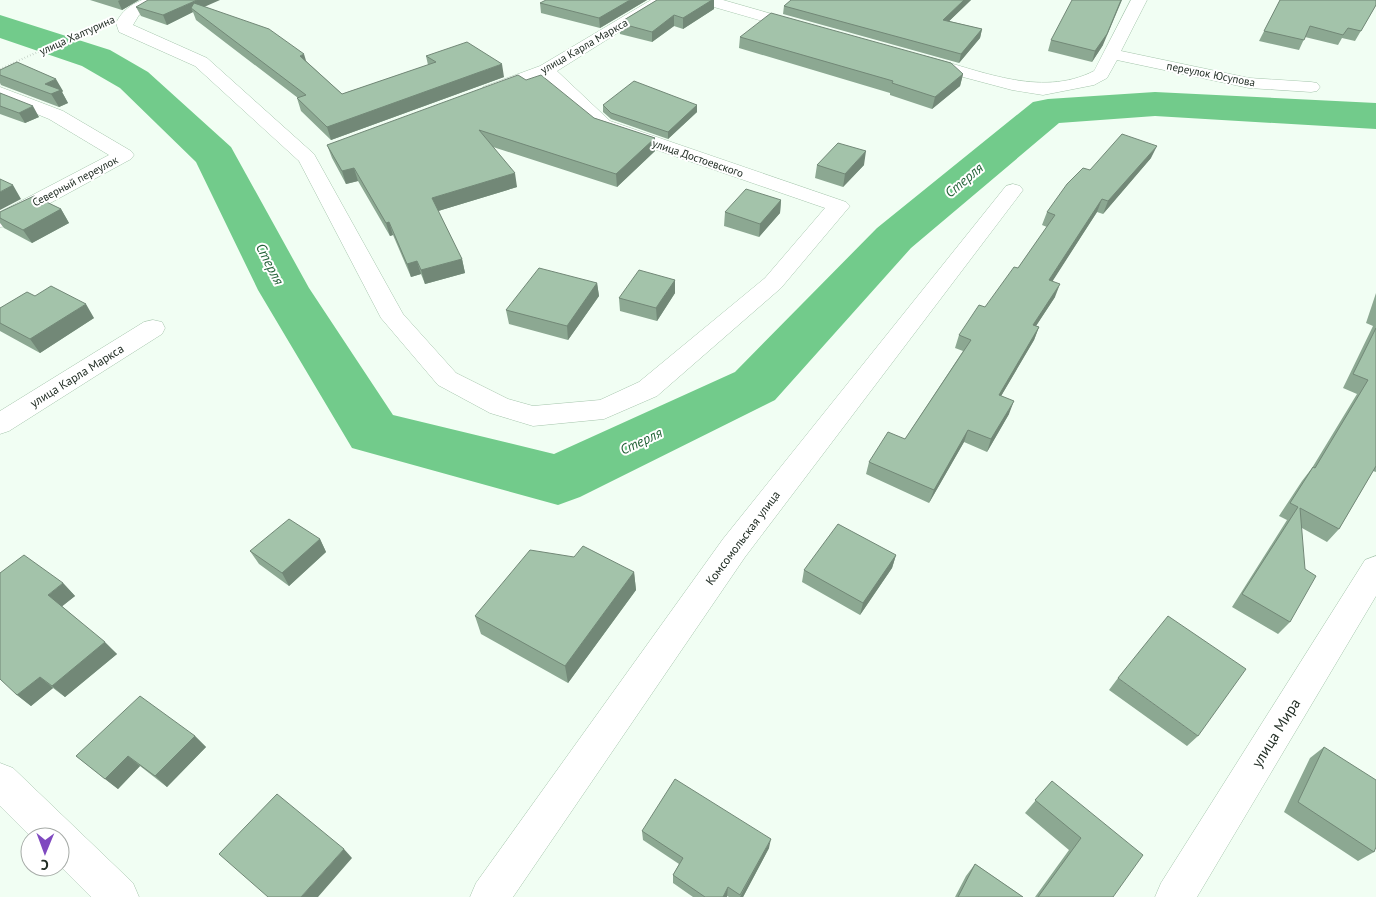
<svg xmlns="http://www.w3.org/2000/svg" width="1376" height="897" font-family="'PT Sans',sans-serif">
<rect width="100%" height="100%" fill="#f1fef3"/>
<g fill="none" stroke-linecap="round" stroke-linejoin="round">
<path fill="#72cb8b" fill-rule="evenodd" d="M 0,15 L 110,50 L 148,72 L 231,147 L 309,288 L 393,415 L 554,454 L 735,372 L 877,228 L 1033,102 L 1048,99 L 1155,92 L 1376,103 L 1376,129 L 1155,116 L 1059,123 L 911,248 L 775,400 L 580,497 L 558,505 L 352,448 L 258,290 L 196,162 L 120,88 L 82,66 L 0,38 Z"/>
<defs>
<path id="minor" d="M 142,0 L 163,0 L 139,15 L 133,25 L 207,58 L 314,154 L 403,314 L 456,373 L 508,399 L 533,406 L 600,400 L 639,382 L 765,278 L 825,208 L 596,129 L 543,77 L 489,96 L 483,95 L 480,91 L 483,87 L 540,66 L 651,0 L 670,0 L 557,71 L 610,121 L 846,202 L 850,206 L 781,288 L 657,396 L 604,419 L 533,426 L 490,413 L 438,385 L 381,318 L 299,161 L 195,66 L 119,32 L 116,23 C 122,11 130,5 142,0 Z
M 698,0 L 723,0 L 807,24 L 809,27 L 807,30 L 801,32 L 700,3 Z
M 1131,0 L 1147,0 L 1121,51 L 1249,78 L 1311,82 L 1317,83 L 1320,87 L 1317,91 L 1311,92 L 1249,88 L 1117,60 L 1107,78 L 1094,85 L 1043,95 L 1012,90 L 918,65 L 915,61 L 918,57 L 924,56 C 978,69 1040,99 1094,71 Z
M 0,87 L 63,111 L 131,151 L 134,155 L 131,159 L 8,226 L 0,227 L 0,212 L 109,155 L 49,119 L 0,99 Z
M 1013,184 L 1020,186 L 1023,190 L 1020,194 L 745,557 L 513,897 L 470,897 L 476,883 L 723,539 L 1006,186 Z
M 153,320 L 162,322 L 165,328 L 162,334 L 9,431 L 0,434 L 0,411 L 144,322 Z
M 1376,556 L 1376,596 L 1197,897 L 1155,897 L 1161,883 L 1365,560 Z
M 0,763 L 13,768 L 133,883 L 139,897 L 91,897 L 60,866 L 60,837 L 31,837 L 0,806 Z"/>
</defs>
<use href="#minor" stroke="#a5c5ac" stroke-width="1"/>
<path stroke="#acb9af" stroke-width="2" stroke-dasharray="0.5 2.5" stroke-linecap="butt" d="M 0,69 L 100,24"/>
<use href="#minor" fill="#fff" fill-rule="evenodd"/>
</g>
<path fill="#8ca892" d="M 90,0 L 139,0 L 122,10 Z
M 647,0 L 600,28 L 541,13 L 540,3 Z
M 657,0 L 714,0 L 714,9 L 683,29 L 674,26 L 652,42 L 620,34 L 619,23 Z
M 791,0 L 971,0 L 949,21 L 982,29 L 980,38 L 959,63 L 783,14 L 784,6 Z
M 1280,0 L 1376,5 L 1355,41 L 1342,38 L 1338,45 L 1305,37 L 1299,50 L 1259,41 Z
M 136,7 L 205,7 L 306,61 L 342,94 L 428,65 L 426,56 L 504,77 L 331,140 L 301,111 L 297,98 L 298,98 L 196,20 L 193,12 L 167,25 L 141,16 Z
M 740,37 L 963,74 L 960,86 L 932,109 L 890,95 L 890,93 L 739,48 Z
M 1051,40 L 1103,45 L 1092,62 L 1048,51 Z
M 0,70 L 63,91 L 62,92 L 68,103 L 59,107 L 1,85 L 0,83 Z
M 526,80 L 594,118 L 655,138 L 655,151 L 617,187 L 493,147 L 517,187 L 438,211 L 462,259 L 465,273 L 425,284 L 421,274 L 411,277 L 393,235 L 390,236 L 358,181 L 346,184 L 332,158 L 327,145 Z
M 0,93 L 39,117 L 25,123 L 0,114 Z
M 603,105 L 697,105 L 697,112 L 668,139 L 611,119 L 603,112 Z
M 1151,158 L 1103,214 L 1097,212 L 1052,281 L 1055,297 L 1036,326 L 1039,327 L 1034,340 L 1001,396 L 1009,414 L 987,452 L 964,442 L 929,503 L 866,474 L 869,462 L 905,439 L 963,351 L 955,348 L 959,335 L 985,307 L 1018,268 L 1047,227 L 1042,225 L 1047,212 L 1090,170 Z
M 817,165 L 864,165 L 843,187 L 815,178 Z
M 781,200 L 780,213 L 759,237 L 724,226 L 725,212 Z
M 61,209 L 69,223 L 32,243 L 4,228 L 0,223 L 0,212 Z
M 675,280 L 675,293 L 657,321 L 620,311 L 619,298 Z
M 597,283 L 599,296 L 568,340 L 509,324 L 506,310 Z
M 1376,293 L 1376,472 L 1373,471 L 1339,529 L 1327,542 L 1302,528 L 1290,622 L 1278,634 L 1232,607 L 1287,520 L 1279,516 L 1302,481 L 1312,468 L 1357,394 L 1343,388 L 1373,326 L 1366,323 Z
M 35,296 L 94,318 L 40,353 L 0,331 L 0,308 Z
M 320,539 L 326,552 L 289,586 L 259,564 L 250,551 Z
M 896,555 L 892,568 L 860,615 L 802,582 L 804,570 Z
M 634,572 L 636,590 L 568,683 L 481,634 L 475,616 Z
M 63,583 L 75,596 L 62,606 L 117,654 L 65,697 L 53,688 L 31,706 L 17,695 Z
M 1118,678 L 1198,736 L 1187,746 L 1109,690 Z
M 195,736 L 206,747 L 167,787 L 140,766 L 118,789 L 76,756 Z
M 1324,747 L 1374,852 L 1358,861 L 1284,812 L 1310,758 Z
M 1052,781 L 1113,897 L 1035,897 L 1069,850 L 1025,813 Z
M 642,831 L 769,848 L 743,897 L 729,897 L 727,896 L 727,897 L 693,897 L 673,883 L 673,875 L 679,864 L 643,840 Z
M 975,864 L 1023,897 L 955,897 L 966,876 Z"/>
<path fill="#728877" d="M 120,0 L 139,0 L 122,10 L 118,1 Z
M 197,0 L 220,0 L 195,11 L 191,8 L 193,12 L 167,25 L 163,15 Z
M 630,0 L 647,0 L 600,28 L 599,18 Z
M 712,0 L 714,0 L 714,9 L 683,29 L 683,18 Z
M 964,0 L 971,0 L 941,29 L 943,20 Z
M 1121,0 L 1122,0 L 1103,45 L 1092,62 L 1095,51 Z
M 674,15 L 674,26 L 652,42 L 652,32 Z
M 982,29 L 980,38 L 959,63 L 961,54 Z
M 304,54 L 308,67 L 300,56 Z
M 502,64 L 504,77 L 331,140 L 327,127 Z
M 963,74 L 960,86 L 932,109 L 935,97 Z
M 56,79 L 63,91 L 62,92 L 68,103 L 59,107 L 45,84 Z
M 697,105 L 697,112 L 668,139 L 668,132 Z
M 33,106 L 39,117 L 25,123 L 19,113 Z
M 655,138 L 655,151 L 617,187 L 616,174 Z
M 1157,146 L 1151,158 L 1103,214 L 1108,201 Z
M 866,151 L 864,165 L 843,187 L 845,174 Z
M 354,168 L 358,181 L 346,184 L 342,171 Z
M 515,173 L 517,187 L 435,212 L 432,198 Z
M 13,185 L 21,199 L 0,210 L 0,192 Z
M 1102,199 L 1097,212 L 1045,293 L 1049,280 Z
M 781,200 L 780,213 L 759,237 L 760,224 Z
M 61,209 L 69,223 L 32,243 L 23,230 Z
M 389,222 L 393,235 L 390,236 L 386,223 Z
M 462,259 L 465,273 L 425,284 L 421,270 Z
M 417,261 L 421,274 L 411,277 L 407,264 Z
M 675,280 L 675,293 L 657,321 L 656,308 Z
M 597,283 L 599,296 L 568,340 L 567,326 Z
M 1060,284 L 1055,297 L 1028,338 L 1033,325 Z
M 86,304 L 94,318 L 40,353 L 30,339 Z
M 1039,327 L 1034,340 L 994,408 L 999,395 Z
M 1014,401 L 1009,414 L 987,452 L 991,439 Z
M 968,430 L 964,442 L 929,503 L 934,490 Z
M 320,539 L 326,552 L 289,586 L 282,573 Z
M 896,555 L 892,568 L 860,615 L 863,603 Z
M 634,572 L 636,590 L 568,683 L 565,666 Z
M 63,583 L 75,596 L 60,608 L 48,595 Z
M 105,642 L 117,654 L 65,697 L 52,686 Z
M 40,677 L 53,688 L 31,706 L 17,695 Z
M 195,736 L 206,747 L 167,787 L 155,776 Z
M 128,756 L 140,766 L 118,789 L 105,779 Z
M 771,839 L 769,848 L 743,897 L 740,897 Z
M 344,849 L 352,858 L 318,897 L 301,897 Z
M 728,887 L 727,897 L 723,897 Z"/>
<path fill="#a3c3aa" stroke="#728877" d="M 148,0 L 197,0 L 163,15 L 136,7 Z
M 546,0 L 630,0 L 599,18 L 540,3 Z
M 657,0 L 712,0 L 683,18 L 674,15 L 652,32 L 619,23 Z
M 791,0 L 964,0 L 943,20 L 982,29 L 961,54 L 784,6 Z
M 1072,0 L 1121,0 L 1107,34 L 1095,51 L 1051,40 Z
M 1280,0 L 1376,0 L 1376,5 L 1361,31 L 1348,28 L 1343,35 L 1310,26 L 1304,40 L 1264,31 Z
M 194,3 L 269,29 L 304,54 L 300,56 L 342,94 L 436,62 L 426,56 L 467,42 L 502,64 L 327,127 L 297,98 L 306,95 L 191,8 Z
M 771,13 L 951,63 L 963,74 L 935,97 L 892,83 L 893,81 L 740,37 Z
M 17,62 L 56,79 L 45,84 L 61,90 L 51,94 L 0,75 L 0,70 Z
M 518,75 L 526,80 L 541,75 L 594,118 L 655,138 L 616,174 L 479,130 L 515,173 L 432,198 L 462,259 L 421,270 L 417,261 L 407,264 L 389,222 L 386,223 L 354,168 L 342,171 L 327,145 Z
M 634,81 L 697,105 L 668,132 L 611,113 L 603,105 Z
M 0,93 L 33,106 L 19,113 L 0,106 Z
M 1122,134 L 1157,146 L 1108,201 L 1102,199 L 1049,280 L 1060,284 L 1033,325 L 1039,327 L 999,395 L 1014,401 L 991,439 L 968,430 L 934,490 L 869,462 L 888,432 L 905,439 L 971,340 L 959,335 L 979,305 L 985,307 L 1014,267 L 1018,268 L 1055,215 L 1047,212 L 1067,184 L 1083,168 L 1090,170 Z
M 838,143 L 866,151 L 845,174 L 817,165 Z
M 0,179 L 13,185 L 0,192 Z
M 746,189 L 781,200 L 760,224 L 725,212 Z
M 34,196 L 61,209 L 23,230 L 0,218 L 0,212 Z
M 539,268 L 597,283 L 567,326 L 506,310 Z
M 639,270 L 675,280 L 656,308 L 619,298 Z
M 51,286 L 86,304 L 30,339 L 0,323 L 0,308 L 27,292 L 35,296 Z
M 1376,328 L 1376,466 L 1339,529 L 1300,508 L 1305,569 L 1316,576 L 1290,622 L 1242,594 L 1298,507 L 1290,503 L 1313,467 L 1315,468 L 1368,380 L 1353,374 Z
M 289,519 L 320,539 L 282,573 L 250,551 Z
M 838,524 L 896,555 L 863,603 L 804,570 Z
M 583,546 L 634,572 L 565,666 L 475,616 L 530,550 L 574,557 Z
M 24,555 L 63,583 L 48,595 L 105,642 L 52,686 L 40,677 L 17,695 L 0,679 L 0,573 Z
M 1168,616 L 1246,669 L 1198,736 L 1118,678 Z
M 140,696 L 195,736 L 155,776 L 128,756 L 105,779 L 76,756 Z
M 1324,747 L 1376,780 L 1376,847 L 1374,852 L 1298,802 Z
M 675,779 L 771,839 L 740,895 L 728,887 L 723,897 L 705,897 L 673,875 L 683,858 L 642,831 Z
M 1052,781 L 1143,855 L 1113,897 L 1038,897 L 1081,838 L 1035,800 Z
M 277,794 L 344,849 L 301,897 L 268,897 L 219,854 Z
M 975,864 L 1023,897 L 958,897 Z"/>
<g text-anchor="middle" stroke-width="4" stroke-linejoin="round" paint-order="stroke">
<g font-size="11" fill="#212d24" stroke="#fff">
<text transform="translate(77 35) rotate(-24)" y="4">улица Халтурина</text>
<text transform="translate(584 46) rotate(-30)" y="4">улица Карла Маркса</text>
<text transform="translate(1211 74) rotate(11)" y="4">переулок Юсупова</text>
<text transform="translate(698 158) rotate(19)" y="4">улица Достоевского</text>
<text transform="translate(75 181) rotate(-28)" y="4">Северный переулок</text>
</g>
<g font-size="12" fill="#212d24" stroke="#fff">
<text transform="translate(77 376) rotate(-32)" y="4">улица Карла Маркса</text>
<text transform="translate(743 538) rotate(-53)" y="4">Комсомольская улица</text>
</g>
<g font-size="14" font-style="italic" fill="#256339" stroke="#fff">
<text transform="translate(964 180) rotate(-40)" y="5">Стерля</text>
<text transform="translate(270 264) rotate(63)" y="5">Стерля</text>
<text transform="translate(641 441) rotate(-25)" y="5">Стерля</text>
</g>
<g font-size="15" fill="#212d24" stroke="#fff">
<text transform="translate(1276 733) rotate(-58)" y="5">улица Мира</text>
</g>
</g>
<g transform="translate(45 852) rotate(181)"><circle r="24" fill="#ffffff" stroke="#a6aba7"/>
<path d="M0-4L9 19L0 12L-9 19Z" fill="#7f49c0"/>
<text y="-8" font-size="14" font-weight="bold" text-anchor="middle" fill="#212d24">С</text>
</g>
</svg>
